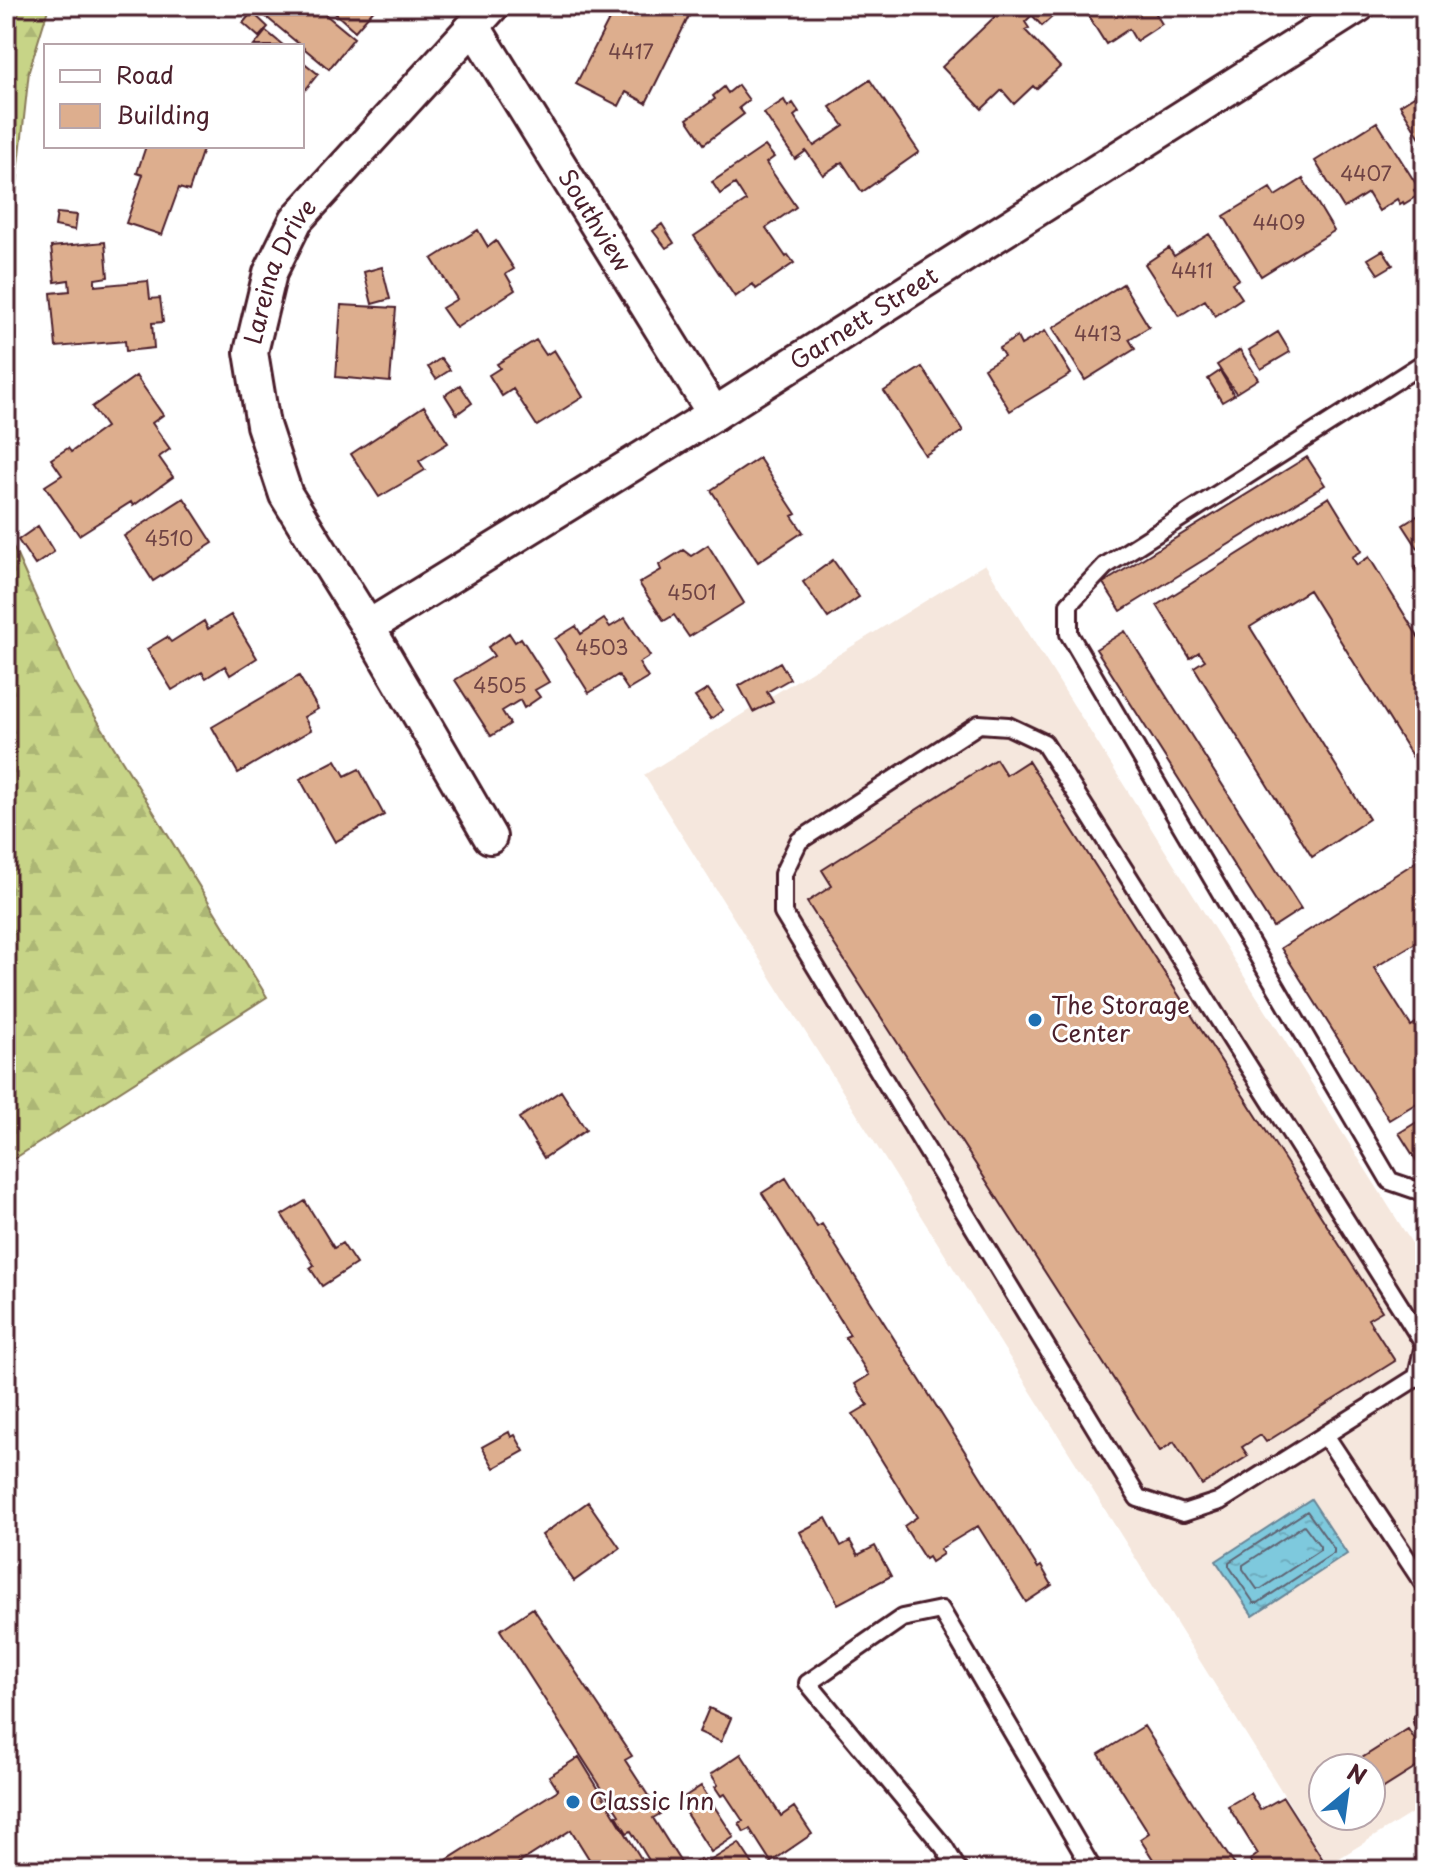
<svg xmlns="http://www.w3.org/2000/svg" width="1431" height="1876" font-family="'Playpen Sans',sans-serif">
<defs>
<pattern id="forest-firs" width="22" height="20" patternUnits="userSpaceOnUse" patternTransform="scale(2)"><rect width="22" height="20" fill="#c7d487"/><path d="M5 1l3.5 6h-7zM16 11l3.5 6h-7z" fill="#acb675"/></pattern>
<pattern id="water-ripples" width="26" height="14" patternUnits="userSpaceOnUse" patternTransform="scale(2)"><rect width="26" height="14" fill="#7ec9dd"/><path d="M2 4q2-2 4 0t4 0M15 11q2-2 4 0t4 0" fill="none" stroke="#6eacbe"/></pattern>
</defs>
<rect width="100%" height="100%" fill="#fff"/>
<filter id="ink" filterUnits="userSpaceOnUse"><feTurbulence type="fractalNoise" baseFrequency=".0125" numOctaves="2"/><feDisplacementMap in="SourceGraphic" scale="16" xChannelSelector="R" yChannelSelector="G"/><feConvolveMatrix kernelMatrix="1 2 1 2 8 2 1 2 1" color-interpolation-filters="sRGB"/></filter>
<g filter="url(#ink)">
<path fill="#f5e7dd" fill-rule="evenodd" d="M 985,564 L 1425,1264 L 1425,1805 L 1328,1865 L 644,775 ZM 1323,1768 L 1371,1768 L 1371,1816 L 1323,1816 Z"/>
<path fill="url(#forest-firs)" stroke="#887a59" stroke-width="2" d="M 6,6 L 49,6 L 29,71 L 6,286 Z
M 6,531 L 74,682 L 267,997 L 6,1164 Z"/>
<path fill="url(#water-ripples)" stroke="#698596" stroke-width="2" d="M 1311,1499 L 1347,1554 L 1253,1616 L 1216,1561 Z"/>
<g fill="none" stroke-linecap="round" stroke-linejoin="round">
<path stroke="#5f6372" stroke-width="2" d="M 1307,1511 L 1334,1549 L 1334,1553 L 1258,1603 L 1254,1603 L 1229,1566 L 1229,1562 Z
M 1304,1525 L 1320,1546 L 1320,1550 L 1261,1589 L 1257,1589 L 1243,1569 L 1243,1565 Z"/>
</g>
<path fill="#ddae8e" stroke="#4a1f2b" stroke-width="2" d="M 253,6 L 315,6 L 354,38 L 329,69 Z
M 327,6 L 377,6 L 355,31 Z
M 616,6 L 694,6 L 646,103 L 626,92 L 619,106 L 576,84 Z
M 1006,6 L 1063,7 L 1042,26 L 1032,15 L 1025,22 L 1029,28 L 1025,30 L 1060,67 L 1036,89 L 1033,86 L 1014,104 L 1002,90 L 982,109 L 942,67 Z
M 1082,6 L 1169,6 L 1156,14 L 1162,24 L 1136,41 L 1129,29 L 1106,44 Z
M 252,12 L 268,27 L 259,37 L 243,23 Z
M 266,31 L 284,46 L 254,46 Z
M 302,61 L 318,74 L 302,94 Z
M 870,80 L 919,152 L 862,192 L 842,162 L 823,175 L 806,151 L 795,159 L 764,113 L 784,100 L 788,107 L 793,103 L 799,112 L 794,116 L 814,146 L 844,126 L 830,107 Z
M 738,85 L 749,100 L 739,108 L 744,114 L 704,144 L 687,119 L 715,99 L 713,96 L 724,87 L 728,93 Z
M 1425,89 L 1425,146 L 1400,105 Z
M 1377,122 L 1418,187 L 1414,190 L 1417,196 L 1404,204 L 1403,202 L 1400,204 L 1397,199 L 1379,211 L 1368,193 L 1344,208 L 1315,161 Z
M 146,146 L 204,146 L 189,191 L 179,188 L 162,235 L 126,223 L 143,175 L 137,173 Z
M 765,146 L 774,157 L 766,163 L 796,207 L 766,228 L 786,257 L 788,255 L 794,263 L 756,289 L 753,284 L 735,297 L 694,236 L 746,201 L 735,184 L 720,194 L 712,182 Z
M 1303,179 L 1334,231 L 1261,276 L 1224,216 L 1270,188 L 1275,196 Z
M 57,213 L 77,215 L 75,230 L 55,226 Z
M 662,224 L 674,243 L 666,248 L 653,231 Z
M 478,230 L 488,247 L 496,241 L 514,269 L 506,274 L 515,290 L 456,328 L 442,308 L 457,299 L 432,259 Z
M 1209,234 L 1239,279 L 1232,283 L 1242,298 L 1215,316 L 1205,300 L 1179,316 L 1145,264 L 1169,248 L 1174,256 Z
M 105,242 L 108,277 L 95,279 L 95,286 L 148,281 L 150,299 L 160,298 L 163,322 L 152,323 L 154,348 L 126,351 L 125,341 L 56,347 L 51,293 L 70,291 L 69,280 L 55,282 L 51,247 Z
M 1383,250 L 1393,265 L 1378,274 L 1368,259 Z
M 382,267 L 390,299 L 372,304 L 364,272 Z
M 1123,284 L 1149,327 L 1129,339 L 1135,349 L 1085,380 L 1053,328 Z
M 341,305 L 396,308 L 390,382 L 336,377 Z
M 1045,331 L 1071,374 L 1010,411 L 984,368 L 1004,356 L 999,348 L 1017,337 L 1021,345 Z
M 1278,332 L 1290,352 L 1261,369 L 1249,350 Z
M 536,340 L 546,355 L 554,350 L 583,397 L 537,426 L 513,389 L 502,396 L 489,375 L 500,368 L 497,364 Z
M 1240,350 L 1258,379 L 1236,393 L 1217,365 Z
M 441,358 L 450,370 L 436,379 L 428,367 Z
M 922,367 L 963,431 L 925,455 L 884,391 Z
M 1220,371 L 1234,395 L 1222,402 L 1208,379 Z
M 136,376 L 163,415 L 152,423 L 170,449 L 159,457 L 173,477 L 133,506 L 131,502 L 79,535 L 45,486 L 62,475 L 51,459 L 68,448 L 71,452 L 106,427 L 92,407 Z
M 460,385 L 472,403 L 457,414 L 445,395 Z
M 424,406 L 448,443 L 419,461 L 425,470 L 379,497 L 351,454 Z
M 1307,457 L 1325,485 L 1121,611 L 1103,583 Z
M 759,458 L 796,514 L 792,516 L 803,532 L 758,562 L 711,490 Z
M 1329,497 L 1362,551 L 1352,557 L 1357,565 L 1369,557 L 1425,648 L 1425,777 L 1309,590 L 1250,627 L 1369,819 L 1312,857 L 1194,667 L 1205,660 L 1199,652 L 1190,658 L 1157,605 Z
M 184,498 L 213,543 L 153,581 L 124,536 Z
M 1425,511 L 1425,559 L 1403,525 Z
M 38,526 L 54,552 L 35,565 L 18,540 Z
M 708,545 L 744,603 L 689,637 L 674,615 L 664,621 L 639,583 L 661,570 L 659,565 L 683,550 L 691,556 Z
M 833,560 L 859,597 L 828,618 L 803,582 Z
M 1425,561 L 1425,586 L 1414,569 Z
M 231,615 L 257,658 L 230,675 L 225,666 L 206,678 L 202,672 L 172,690 L 147,649 L 167,637 L 171,642 L 204,621 L 208,629 Z
M 625,618 L 650,656 L 639,663 L 648,678 L 628,690 L 618,675 L 589,693 L 555,639 L 576,626 L 581,634 L 604,619 L 610,627 Z
M 1125,631 L 1301,909 L 1273,927 L 1096,649 Z
M 509,633 L 515,642 L 521,638 L 549,682 L 535,690 L 540,697 L 524,708 L 520,700 L 502,711 L 510,724 L 491,736 L 455,680 L 494,656 L 488,647 Z
M 780,662 L 790,679 L 767,692 L 773,702 L 753,712 L 739,686 Z
M 299,676 L 318,709 L 304,717 L 311,730 L 238,773 L 212,727 Z
M 708,689 L 723,710 L 711,719 L 695,697 Z
M 996,759 L 1006,775 L 1028,761 L 1382,1311 L 1368,1319 L 1395,1361 L 1266,1442 L 1261,1435 L 1242,1447 L 1248,1456 L 1202,1485 L 1174,1442 L 1160,1451 L 807,902 L 832,886 L 822,870 Z
M 336,760 L 345,776 L 359,769 L 384,815 L 335,842 L 300,779 Z
M 1425,856 L 1425,937 L 1374,968 L 1411,1026 L 1425,1017 L 1425,1098 L 1389,1120 L 1281,948 Z
M 561,1091 L 586,1130 L 544,1158 L 519,1118 Z
M 1425,1117 L 1425,1158 L 1418,1163 L 1399,1133 Z
M 786,1178 L 817,1227 L 822,1224 L 1038,1568 L 1041,1566 L 1052,1585 L 1026,1602 L 978,1526 L 940,1549 L 943,1554 L 931,1562 L 928,1557 L 925,1559 L 904,1526 L 917,1517 L 853,1414 L 868,1405 L 855,1384 L 869,1375 L 845,1337 L 850,1335 L 762,1193 Z
M 305,1201 L 334,1248 L 342,1243 L 356,1264 L 322,1286 L 310,1268 L 314,1265 L 282,1215 Z
M 509,1432 L 511,1437 L 515,1435 L 524,1451 L 494,1468 L 482,1447 Z
M 588,1502 L 620,1548 L 574,1581 L 542,1535 Z
M 826,1518 L 841,1546 L 850,1541 L 858,1555 L 875,1546 L 891,1576 L 838,1604 L 800,1532 Z
M 533,1608 L 632,1756 L 625,1760 L 660,1814 L 653,1818 L 685,1869 L 700,1859 L 705,1864 L 739,1843 L 756,1869 L 655,1870 L 631,1831 L 627,1833 L 617,1816 L 619,1815 L 500,1630 Z
M 709,1708 L 731,1718 L 721,1742 L 699,1732 Z
M 1144,1726 L 1193,1803 L 1238,1870 L 1160,1870 L 1140,1839 L 1149,1833 L 1099,1754 Z
M 1408,1729 L 1425,1756 L 1425,1762 L 1371,1796 L 1371,1768 L 1346,1768 Z
M 741,1754 L 781,1816 L 794,1807 L 812,1834 L 771,1862 L 750,1829 L 744,1832 L 739,1823 L 743,1821 L 725,1794 L 721,1796 L 715,1787 L 718,1785 L 711,1774 Z
M 579,1757 L 648,1870 L 596,1870 L 571,1830 L 508,1870 L 441,1870 L 439,1865 L 558,1790 L 549,1776 Z
M 701,1786 L 734,1837 L 711,1852 L 678,1801 Z
M 1250,1793 L 1260,1810 L 1283,1797 L 1327,1866 L 1320,1870 L 1256,1870 L 1250,1860 L 1258,1854 L 1228,1806 Z"/>
<g fill="none" stroke-linecap="round" stroke-linejoin="round">
<defs>
<path id="service" d="M 1425,362 L 1105,566 L 1069,604 L 1069,634 L 1390,1181 L 1425,1193
M 979,724 L 1008,726 L 1044,743 L 1424,1344 L 1417,1377 L 1220,1501 L 1183,1513 L 1138,1498 L 783,913 L 783,874 L 799,841 Z
M 1325,1435 L 1425,1586
M 1423,1721 L 1425,1720
M 958,1870 L 944,1847 L 808,1683 L 902,1618 L 941,1610 L 1093,1870"/>
<g id="minor">
<path id="s1" d="M 474,27 L 714,414"/>
<path id="s2" d="M 368,627 L 714,414 L 1358,6"/>
<path id="s3" d="M 490,837 L 368,627 L 286,495 L 263,425 L 251,352 L 270,273 L 296,220 L 492,6"/>
</g>
</defs>
<use href="#service" stroke="#4a1f2b" stroke-width="22"/>
<use href="#minor" stroke="#4a1f2b" stroke-width="38"/>
<use href="#service" stroke="#fff" stroke-width="16"/>
<use href="#minor" stroke="#fff" stroke-width="32"/>
</g>
</g>
<g fill="#1f6fb2" stroke="#fff" stroke-width="3">
<circle cx="1035" cy="1020" r="8"/>
<circle cx="573" cy="1802" r="8"/>
</g>
<g text-anchor="middle" stroke-width="6" stroke-linejoin="round" paint-order="stroke">
<g font-size="20" fill="#6f4344">
<text x="631" y="59">4417</text>
<text x="1366" y="181">4407</text>
<text x="1279" y="230">4409</text>
<text x="1192" y="278">4411</text>
<text x="1098" y="341">4413</text>
<text x="169" y="546">4510</text>
<text x="692" y="600">4501</text>
<text x="602" y="655">4503</text>
<text x="500" y="693">4505</text>
</g>
<g font-size="24" fill="#4a1f2b" stroke="#fff">
<text dy="8" stroke="none"><textPath href="#s1" startOffset="228">Southview</textPath></text>
<text dy="8" stroke="none"><textPath href="#s3" startOffset="632">Lareina Drive</textPath></text>
<text dy="8" stroke="none"><textPath href="#s2" startOffset="584">Garnett Street</textPath></text>
</g>
<g font-size="24" fill="#4a1f2b" stroke="#fff" text-anchor="start">
<text x="1051" y="1014">The Storage<tspan x="1051" dy="28">Center</tspan></text>
<text x="589" y="1810">Classic Inn</text>
</g>
</g>
<rect width="1431" height="1876" fill="none" stroke="#fff" stroke-width="32"/>
<rect x="16" y="16" width="1399" height="1844" fill="none" stroke="#4a1f2b" stroke-width="3" filter="url(#ink)"/>
<rect x="44" y="44" width="260" height="104" fill="#ffffff" stroke="#b7a5aa" stroke-width="2"/>
<rect x="60" y="70" width="40" height="12" fill="#ffffff" stroke="#b7a5aa" stroke-width="2"/>
<text x="116" y="84" font-size="24" fill="#4a1f2b">Road</text>
<rect x="60" y="104" width="40" height="24" fill="#ddae8e" stroke="#b7a5aa" stroke-width="2"/>
<text x="116" y="124" font-size="24" fill="#4a1f2b">Building</text>
<g transform="translate(1347 1792) rotate(29)"><circle r="38" fill="#ffffff" stroke="#b7a5aa" stroke-width="2"/>
<path d="M0-6L14 30L0 20L-14 30Z" fill="#1f6fb2"/>
<text y="-12" font-size="22" font-weight="bold" text-anchor="middle" fill="#4a1f2b">N</text>
</g>
</svg>
